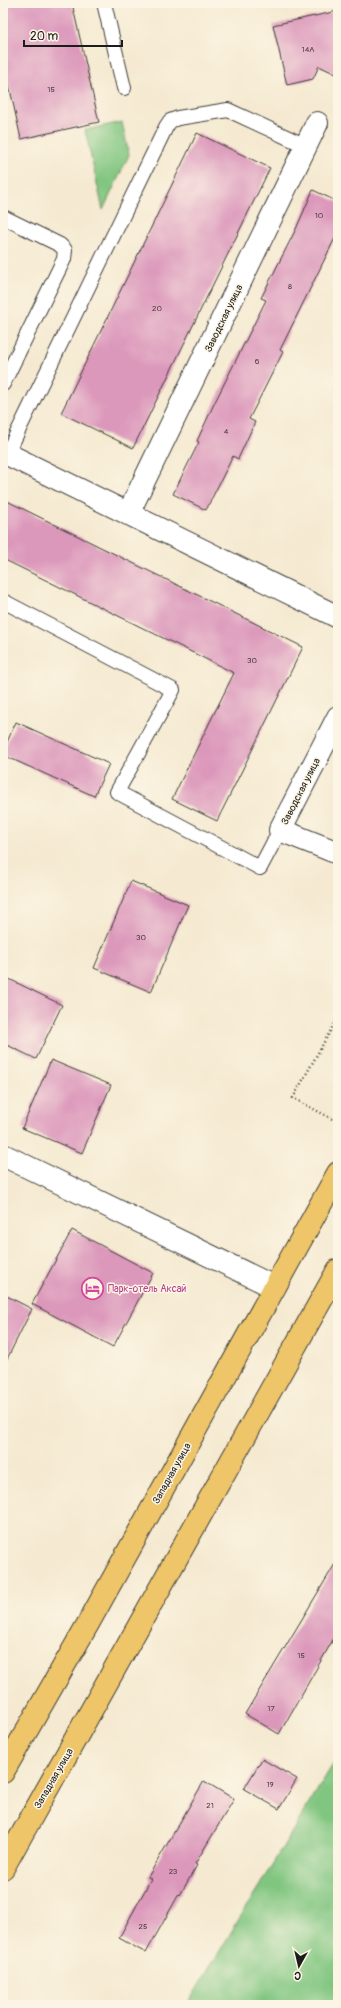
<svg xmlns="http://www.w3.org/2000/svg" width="341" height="2008" font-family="Pangolin,sans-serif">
<rect width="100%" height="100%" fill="#fcf5e5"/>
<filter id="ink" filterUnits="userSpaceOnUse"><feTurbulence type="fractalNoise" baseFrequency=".025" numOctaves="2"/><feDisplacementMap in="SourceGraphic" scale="8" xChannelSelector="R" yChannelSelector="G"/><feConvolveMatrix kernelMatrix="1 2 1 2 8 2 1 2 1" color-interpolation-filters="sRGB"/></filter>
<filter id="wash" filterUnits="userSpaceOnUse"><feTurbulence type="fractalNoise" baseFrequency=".012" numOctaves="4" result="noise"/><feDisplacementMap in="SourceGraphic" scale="16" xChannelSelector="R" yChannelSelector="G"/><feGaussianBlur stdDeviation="0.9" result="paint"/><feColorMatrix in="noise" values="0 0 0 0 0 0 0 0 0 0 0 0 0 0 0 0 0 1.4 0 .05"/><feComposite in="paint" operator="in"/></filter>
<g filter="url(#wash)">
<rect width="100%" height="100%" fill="#f5ead1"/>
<path fill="#81c680" stroke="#4e714e" d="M 122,122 L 129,155 L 103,210 L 85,130 Z
M 338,1756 L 338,2005 L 187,2005 Z"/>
<g id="blocks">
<path fill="#dc98bb" d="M 3,3 L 72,3 L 99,122 L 21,139 L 3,57 Z
M 338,11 L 338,75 L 319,66 L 313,79 L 287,85 L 273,25 Z
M 197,133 L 270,168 L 133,448 L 61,413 Z
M 313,190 L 338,202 L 338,232 L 280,350 L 283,352 L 249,419 L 255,422 L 238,459 L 233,456 L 206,510 L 173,494 L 199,442 L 197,441 L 214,404 L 266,300 L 261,298 L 296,229 Z
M 3,499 L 303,647 L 217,821 L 172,799 L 234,673 L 3,559 Z
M 16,722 L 109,764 L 94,796 L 3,755 L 3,751 Z
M 131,881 L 188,905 L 151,992 L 94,968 Z
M 3,976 L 62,1005 L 36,1059 L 3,1043 Z
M 51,1060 L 111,1085 L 82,1153 L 22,1128 Z
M 72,1230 L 153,1273 L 113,1347 L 32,1304 Z
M 3,1294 L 32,1309 L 3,1367 Z
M 338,1559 L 338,1631 L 279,1734 L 245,1714 Z
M 262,1759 L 297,1779 L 279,1809 L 244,1789 Z
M 204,1781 L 234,1799 L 195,1864 L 197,1865 L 180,1895 L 179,1894 L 146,1953 L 119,1938 L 151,1879 L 148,1877 Z"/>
</g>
</g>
<g filter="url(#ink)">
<use href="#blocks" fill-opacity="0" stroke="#3d3b37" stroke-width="1"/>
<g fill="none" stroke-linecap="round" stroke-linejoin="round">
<defs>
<path id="lane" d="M 104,3 L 124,88
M 3,217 L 60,245 L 65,250 L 64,259 L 3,384
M 7,454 L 166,127 L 170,121 L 178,118 L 228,110 L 306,146
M 3,601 L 173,690 L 117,792 L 260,868 L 280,830"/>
<path id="street" d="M 3,452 L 338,617
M 128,514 L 317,123
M 338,717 L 280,830 L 338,853
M 3,1155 L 274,1287"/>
<path id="primary" d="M 3,1772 L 89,1622 L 338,1173
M 3,1868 L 338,1270"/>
</defs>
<use href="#lane" stroke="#3d3b37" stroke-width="16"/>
<use href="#street" stroke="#3d3b37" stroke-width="24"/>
<use href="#primary" stroke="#3d3b37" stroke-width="24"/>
<path stroke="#3d3b37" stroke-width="2.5" stroke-dasharray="1 3" stroke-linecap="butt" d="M 338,1017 L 293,1098 L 338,1122"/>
<use href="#lane" stroke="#fff" stroke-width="14"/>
<use href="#street" stroke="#fff" stroke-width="22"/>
<use href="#primary" stroke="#eec569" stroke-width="22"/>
</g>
</g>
<defs>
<symbol id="hotel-ring" viewBox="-11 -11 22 22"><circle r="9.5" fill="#fcf5e5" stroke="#d1479c" stroke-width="1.5"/><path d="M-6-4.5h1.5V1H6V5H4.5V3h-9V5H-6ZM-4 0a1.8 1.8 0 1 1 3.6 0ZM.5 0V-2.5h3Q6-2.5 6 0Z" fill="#d1479c"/></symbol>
</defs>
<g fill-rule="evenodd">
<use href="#hotel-ring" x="80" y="1276" width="25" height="25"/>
</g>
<g text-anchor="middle" stroke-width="3" stroke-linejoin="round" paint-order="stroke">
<g font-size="8" fill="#4c3b44">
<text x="308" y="52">14А</text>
<text x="51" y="92">15</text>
<text x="319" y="218">10</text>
<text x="290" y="289">8</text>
<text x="157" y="311">20</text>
<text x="257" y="364">6</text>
<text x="226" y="434">4</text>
<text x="252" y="663">30</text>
<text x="141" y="940">30</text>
<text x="301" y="1658">15</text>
<text x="271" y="1711">17</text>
<text x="270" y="1787">19</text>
<text x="210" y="1808">21</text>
<text x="173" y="1874">23</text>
<text x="143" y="1929">25</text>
</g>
<g font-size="10" fill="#1c1c1c" stroke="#fcf5e5">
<text transform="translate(223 318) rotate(-64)" y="4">Заводская улица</text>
<text transform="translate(300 791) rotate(-63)" y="4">Заводская улица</text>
<text transform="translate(171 1473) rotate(-61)" y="4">Западная улица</text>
<text transform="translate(53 1778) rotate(-60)" y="4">Западная улица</text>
</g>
<g font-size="10" fill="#b23c85" stroke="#fcf5e5" text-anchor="start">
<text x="108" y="1292">Парк-отель Аксай</text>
</g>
</g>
<rect width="341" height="2008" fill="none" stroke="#fcf5e5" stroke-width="16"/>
<g transform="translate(299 1966) rotate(188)" stroke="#fcf5e5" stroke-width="3" paint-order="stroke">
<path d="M0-3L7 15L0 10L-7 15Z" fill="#1c1c1c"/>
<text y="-6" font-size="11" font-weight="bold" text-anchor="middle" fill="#1c1c1c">С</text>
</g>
<path d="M24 40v6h98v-6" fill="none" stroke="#1c1c1c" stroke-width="2"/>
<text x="30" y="40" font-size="12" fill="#1c1c1c" stroke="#fcf5e5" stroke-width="3" paint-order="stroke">20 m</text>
</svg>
